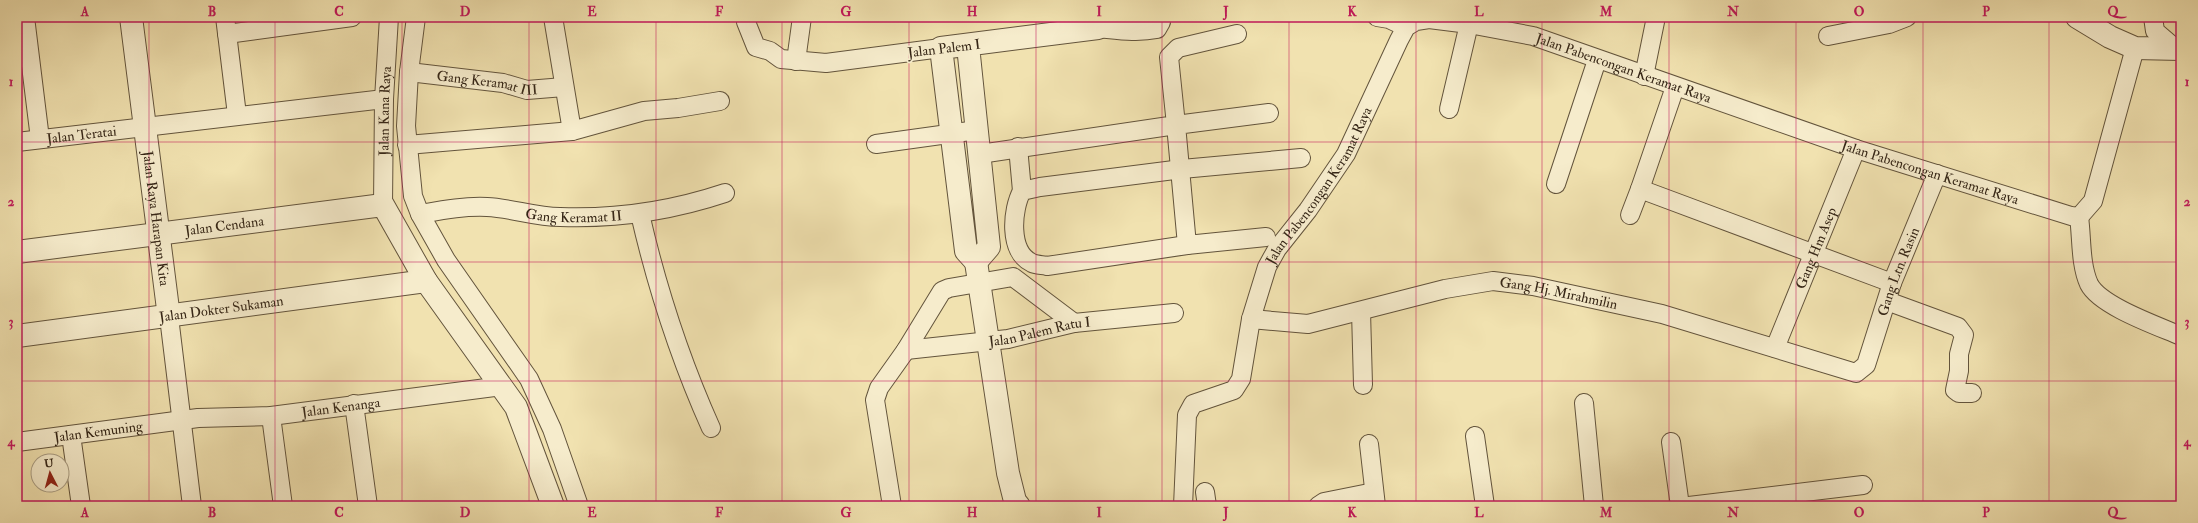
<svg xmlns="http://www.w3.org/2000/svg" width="2198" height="523" font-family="'IM FELL Double Pica',serif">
<rect width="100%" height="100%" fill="#f1e2b0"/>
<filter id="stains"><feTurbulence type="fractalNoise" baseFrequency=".005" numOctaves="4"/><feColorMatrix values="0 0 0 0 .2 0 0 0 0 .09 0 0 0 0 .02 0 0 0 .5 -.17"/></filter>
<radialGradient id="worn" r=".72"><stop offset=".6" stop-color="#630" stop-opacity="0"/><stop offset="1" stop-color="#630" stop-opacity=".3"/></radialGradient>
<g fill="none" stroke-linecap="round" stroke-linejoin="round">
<defs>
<g id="minor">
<path d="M 25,17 L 40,139"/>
<path d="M 225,17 L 237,115"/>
<path d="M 416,17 L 409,72 L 406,126 L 413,196 L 420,214 L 446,260 L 529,379 L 552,429 L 579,506"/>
<path d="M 553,17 L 572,131"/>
<path d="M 1377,17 L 1389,19 L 1406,27"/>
<path d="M 2153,17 L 2155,31 L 2176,49"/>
<path d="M 746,22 L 756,47 L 770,51 L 781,59 L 826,63 L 941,48"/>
<path d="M 1098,28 C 1119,30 1137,33 1157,29 L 1161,22 L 1160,17"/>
<path d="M 227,34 L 352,17"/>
<path d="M 1828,36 L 1889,24 L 1907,17"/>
<path d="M 796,61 L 802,17"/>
<path id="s1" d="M 409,72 L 503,83 L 527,90 L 564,87"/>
<path d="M 1644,76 L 1656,17"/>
<path d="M 1449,109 L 1469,24"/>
<path id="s2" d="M 17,142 L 384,99"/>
<path d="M 876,144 L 977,130"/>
<path d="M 407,145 L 572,131 L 644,111 L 678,108 L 720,101"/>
<path d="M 1018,147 L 1022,191"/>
<path d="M 980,154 L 1176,125 L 1169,57 L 1178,48 L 1237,34"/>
<path d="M 1556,184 L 1597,60"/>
<path d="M 1640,189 L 1892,283"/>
<path id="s3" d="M 383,205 L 384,99 L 389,17"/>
<path id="s4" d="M 420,214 C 443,210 464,206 487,207 C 511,208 535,217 560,217 C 616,219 671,211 725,193"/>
<path d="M 640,214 C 657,288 680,359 711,428"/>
<path d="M 1630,215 L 1640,189 L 1675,87"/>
<path d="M 2079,217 C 2082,238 2080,264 2089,284 C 2100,306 2158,326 2181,336"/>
<path d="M 1266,237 L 1187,245 L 1176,125 L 1269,113"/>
<path d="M 1187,245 L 1047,266 C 1043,265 1036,265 1032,263 C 1008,252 1012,209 1022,191 L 1040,187 L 1182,169 L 1301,158"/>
<path d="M 1887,301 L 1958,327 L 1964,335 L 1959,354 L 1959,371 L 1955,390 L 1959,393 L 1972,393"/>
<path d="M 1361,311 L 1363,385"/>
<path d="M 169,317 L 192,506"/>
<path id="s5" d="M 1251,319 L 1308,324 L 1445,289 L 1493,281 L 1533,286 L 1662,314 L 1856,373 L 1866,365 L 1892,283 L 1937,174"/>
<path id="s6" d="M 1775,348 L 1856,149"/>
<path id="s7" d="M 906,350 L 1008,339 L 1074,323 L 1174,313"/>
<path d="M 1584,403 L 1594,506"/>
<path d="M 354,404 L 368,506"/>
<path d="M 271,416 L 283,506"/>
<path d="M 71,435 L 81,506"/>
<path d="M 1475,436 L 1485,506"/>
<path id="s8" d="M 17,442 L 198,418 L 271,416 L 502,386"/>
<path d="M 1671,442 L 1680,506"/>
<path d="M 1369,444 L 1376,506"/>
<path d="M 1205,492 L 1207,506"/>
<path d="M 892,506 L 875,400 L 879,388 L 906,350 L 942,291 L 949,288 L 1013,277 L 1074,323"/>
<path id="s9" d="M 1183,506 L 1187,415 L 1193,404 L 1234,390 L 1241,379 L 1251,319 L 1267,267 L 1277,249 L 1308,210 L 1346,154 L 1399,40 L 1406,27 L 1416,21 L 1429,19 L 1469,24 L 1533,36 L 1856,149 L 2071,216 L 2079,217 L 2093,201 L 2135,48"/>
<path d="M 1318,506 L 1324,502 L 1374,492"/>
<path d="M 1689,506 L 1863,485"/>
</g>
<g id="tertiary">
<path id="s10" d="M 131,17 L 169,317"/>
<path d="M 2077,17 L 2110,37 L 2135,48 L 2181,49"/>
<path d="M 968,46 L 989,247 L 976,262 L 966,251 L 941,48 L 1098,28 L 1114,17"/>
<path id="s11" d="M 17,252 L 383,205 L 426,281 L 516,407 L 553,506"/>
<path d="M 976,262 L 1008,473 L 1015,501 L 1019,506"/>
<path id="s12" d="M 17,336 L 426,281"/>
</g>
</defs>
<use href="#minor" stroke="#63543c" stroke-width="20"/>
<use href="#tertiary" stroke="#63543c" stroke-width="24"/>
<use href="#minor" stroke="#f6eccc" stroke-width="18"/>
<use href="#tertiary" stroke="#f6eccc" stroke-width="22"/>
</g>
<path fill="none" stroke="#c2185b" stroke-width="1" stroke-opacity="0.55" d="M 149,17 L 149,506M 275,17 L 275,506M 402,17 L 402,506M 529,17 L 529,506M 656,17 L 656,506M 782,17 L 782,506M 909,17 L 909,506M 1036,17 L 1036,506M 1162,17 L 1162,506M 1289,17 L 1289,506M 1416,17 L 1416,506M 1542,17 L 1542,506M 1669,17 L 1669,506M 1796,17 L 1796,506M 1923,17 L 1923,506M 2049,17 L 2049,506M 17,142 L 2181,142M 17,262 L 2181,262M 17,381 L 2181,381"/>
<g text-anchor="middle" stroke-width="3.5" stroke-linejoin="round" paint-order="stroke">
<g font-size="14" fill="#342516" stroke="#f6eccc">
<text transform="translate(944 48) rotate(-7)" y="5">Jalan Palem I</text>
<text dy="5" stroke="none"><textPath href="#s9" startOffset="780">Jalan Pabencongan Keramat Raya</textPath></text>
<text dy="5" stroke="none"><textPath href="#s1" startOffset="79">Gang Keramat III</textPath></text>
<text dy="5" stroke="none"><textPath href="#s3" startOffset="94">Jalan Kana Raya</textPath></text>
<text dy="5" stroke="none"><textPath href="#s2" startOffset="65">Jalan Teratai</textPath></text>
<text dy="5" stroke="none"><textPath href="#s9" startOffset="1104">Jalan Pabencongan Keramat Raya</textPath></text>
<text dy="5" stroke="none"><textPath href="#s9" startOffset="372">Jalan Pabencongan Keramat Raya</textPath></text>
<text dy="5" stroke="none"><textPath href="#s4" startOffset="155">Gang Keramat II</textPath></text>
<text dy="5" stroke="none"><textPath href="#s10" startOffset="203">Jalan Raya Harapan Kita</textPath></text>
<text dy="5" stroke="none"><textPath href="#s11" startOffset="209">Jalan Cendana</textPath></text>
<text dy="5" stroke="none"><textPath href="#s6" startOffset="108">Gang Hm Asep</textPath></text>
<text dy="5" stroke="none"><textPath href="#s5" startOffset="734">Gang Ltn. Rasin</textPath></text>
<text dy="5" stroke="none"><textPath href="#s5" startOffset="314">Gang Hj. Mirahmilin</textPath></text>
<text dy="5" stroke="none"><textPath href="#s12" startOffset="206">Jalan Dokter Sukaman</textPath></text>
<text dy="5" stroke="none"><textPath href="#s7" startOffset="135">Jalan Palem Ratu I</textPath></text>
<text dy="5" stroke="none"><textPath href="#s8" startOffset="326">Jalan Kenanga</textPath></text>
<text dy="5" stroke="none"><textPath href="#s8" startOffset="82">Jalan Kemuning</textPath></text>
</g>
</g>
<rect width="2198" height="523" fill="none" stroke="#f1e2b0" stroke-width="44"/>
<g transform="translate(50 473) rotate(354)"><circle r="19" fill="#f6eccc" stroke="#a89c83"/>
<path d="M0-3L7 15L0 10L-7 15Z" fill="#8f2418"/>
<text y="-6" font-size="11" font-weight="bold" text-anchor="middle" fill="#342516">U</text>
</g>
<rect x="22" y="22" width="2154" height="479" fill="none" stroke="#c2185b" stroke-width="1.5"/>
<g font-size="13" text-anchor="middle" font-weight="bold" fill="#c2185b">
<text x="85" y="16">A</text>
<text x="212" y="16">B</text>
<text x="339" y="16">C</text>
<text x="465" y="16">D</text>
<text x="592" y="16">E</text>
<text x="719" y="16">F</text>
<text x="846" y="16">G</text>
<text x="972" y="16">H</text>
<text x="1099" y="16">I</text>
<text x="1226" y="16">J</text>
<text x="1352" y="16">K</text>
<text x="1479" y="16">L</text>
<text x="1606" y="16">M</text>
<text x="1733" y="16">N</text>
<text x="1859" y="16">O</text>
<text x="1986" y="16">P</text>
<text x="2113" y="16">Q</text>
<text x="11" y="86">1</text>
<text x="2187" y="86">1</text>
<text x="11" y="206">2</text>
<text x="2187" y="206">2</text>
<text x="11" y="326">3</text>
<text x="2187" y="326">3</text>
<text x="11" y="446">4</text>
<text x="2187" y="446">4</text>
<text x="85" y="517">A</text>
<text x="212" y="517">B</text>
<text x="339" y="517">C</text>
<text x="465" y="517">D</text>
<text x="592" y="517">E</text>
<text x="719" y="517">F</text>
<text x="846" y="517">G</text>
<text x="972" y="517">H</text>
<text x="1099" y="517">I</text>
<text x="1226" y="517">J</text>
<text x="1352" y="517">K</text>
<text x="1479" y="517">L</text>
<text x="1606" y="517">M</text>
<text x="1733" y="517">N</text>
<text x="1859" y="517">O</text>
<text x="1986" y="517">P</text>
<text x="2113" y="517">Q</text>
</g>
<rect width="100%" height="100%" filter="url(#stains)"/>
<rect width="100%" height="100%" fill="url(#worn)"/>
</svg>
